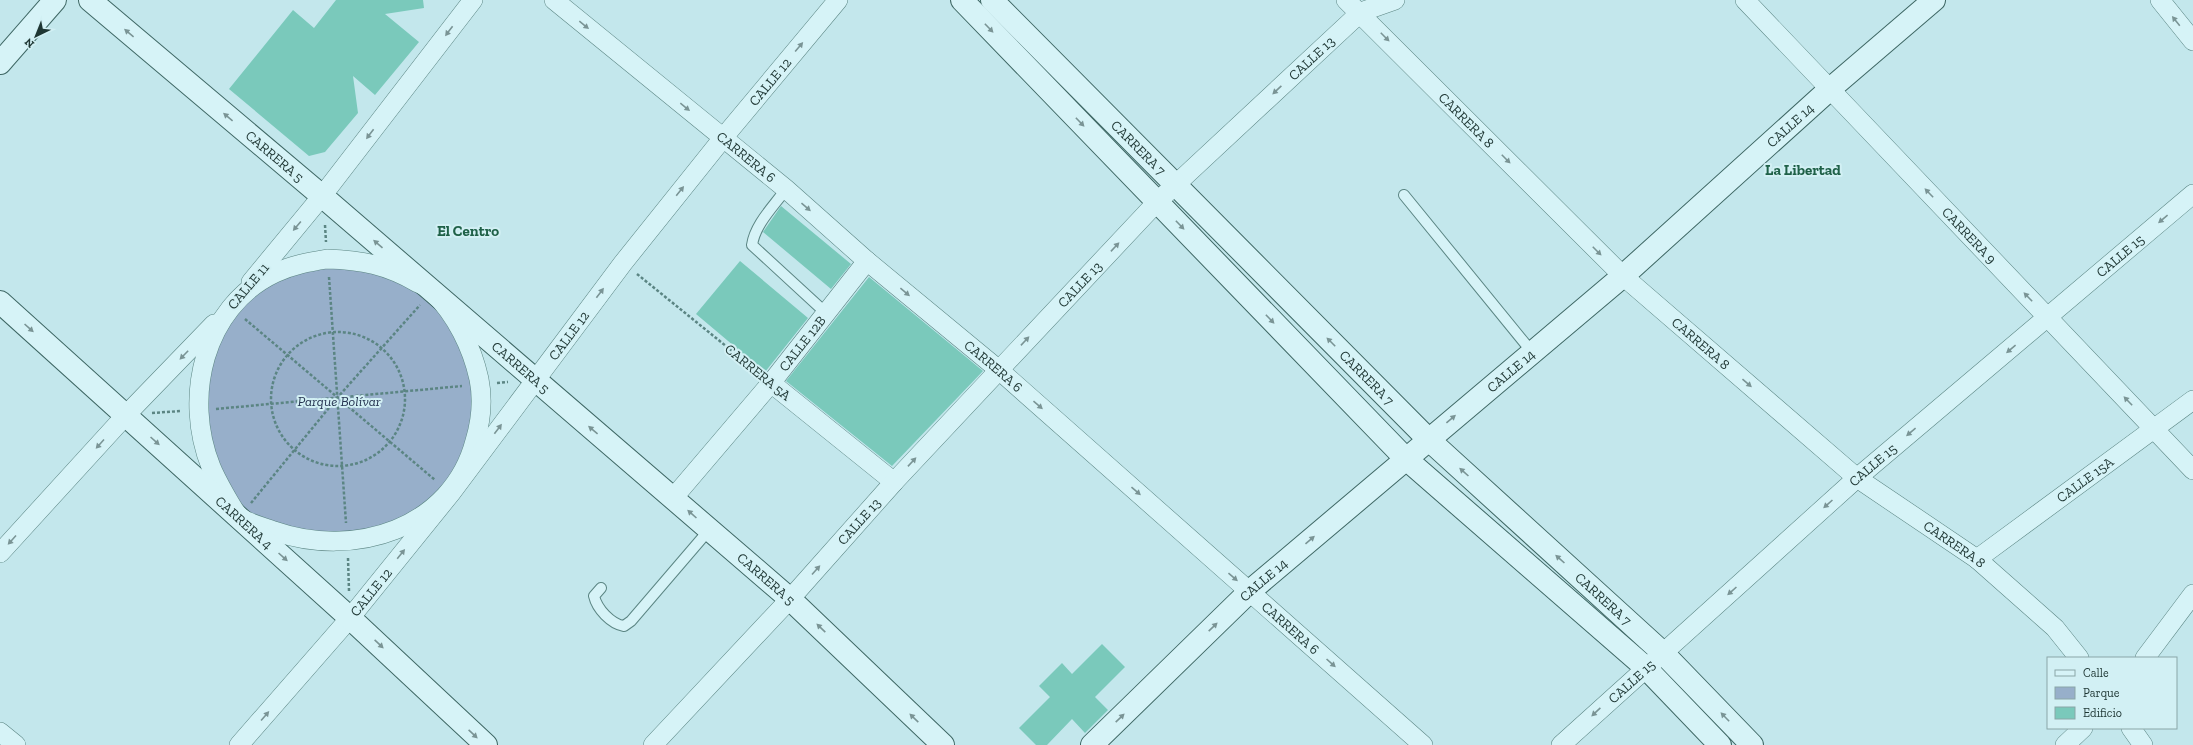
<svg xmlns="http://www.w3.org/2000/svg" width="2193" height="745" font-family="'Zilla Slab',serif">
<rect width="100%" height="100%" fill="#c3e7ec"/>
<path fill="#97afca" d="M 300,264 L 407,277 L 468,343 L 478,430 L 428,512 L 347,542 L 239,517 L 198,410 L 231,307 Z"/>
<path fill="#7ac9bb" d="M 336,0 L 423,0 L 424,8 L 385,14 L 419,42 L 375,95 L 353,76 L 358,113 L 325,152 L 309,156 L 229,89 L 293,10 L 314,28 Z
M 781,206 L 851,264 L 831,289 L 763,232 Z
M 740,261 L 808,318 L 765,372 L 696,314 Z
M 869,277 L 983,371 L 892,466 L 786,381 Z
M 1102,644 L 1125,667 L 1095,697 L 1108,710 L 1085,733 L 1072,719 L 1047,745 L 1036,745 L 1019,728 L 1050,697 L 1039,686 L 1062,663 L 1072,674 Z"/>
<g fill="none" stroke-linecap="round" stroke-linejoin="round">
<defs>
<path id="lane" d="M 786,189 C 774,206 755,224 752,245 L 827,314
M 1404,195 L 1532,352
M 601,588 L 594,596 C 597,609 611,624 624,626 L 631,621 L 709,530"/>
<g id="street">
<path id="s1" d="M 554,0 L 786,189 L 867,261 L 999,370 L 1423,745"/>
<path id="s2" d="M 1346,0 L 1623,276 L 1857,478 L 1977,559 L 2055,628 L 2079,658"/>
<path id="s3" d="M 1745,0 L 2193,470"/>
<path d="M 2160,0 L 2193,41"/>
<path d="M 327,259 C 362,260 387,265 418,283 C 423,285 429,288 433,292 C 456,315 472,347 479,379 C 483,399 481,421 475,441 C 452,529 354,559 274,531 C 264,527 250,524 241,518 C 234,513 215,477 211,467 C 183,398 203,307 275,273 C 292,265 309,262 327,259 Z"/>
<path d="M 251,282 L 322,196 L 473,0"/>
<path d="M 771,383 L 894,482"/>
<path id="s4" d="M 674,497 L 771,383 L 867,261"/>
<path d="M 0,553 L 126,415 L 214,324"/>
<path id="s5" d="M 1977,559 L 2193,400"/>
<path d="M 2145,658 L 2193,594"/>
<path d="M 2131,728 L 2143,745"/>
<path d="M 0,732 L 16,745"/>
<path id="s6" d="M 239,745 L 350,618 L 451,493 L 623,263 L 723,138 L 838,0"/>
<path id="s7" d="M 653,745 L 790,599 L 894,482 L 1157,202 L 1361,12 L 1395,0"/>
<path id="s8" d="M 1561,745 L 1857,478 L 2193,194"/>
<path d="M 2065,745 L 2083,728"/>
</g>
<g id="secondary">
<path id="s9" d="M 90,0 L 322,196 L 790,599 L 943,745"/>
<path d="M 962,0 L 1405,458 L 1645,667 L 1720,745"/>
<path id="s10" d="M 992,0 L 1428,439 L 1663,653 L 1752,745"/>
<path d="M 0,63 L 55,0"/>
<path id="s11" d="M 0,302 L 350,618 L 486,745"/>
<path id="s12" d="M 1092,745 L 1250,591 L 1623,276 L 1830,89 L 1934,0"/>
</g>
</defs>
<use href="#lane" stroke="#5b8583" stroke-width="12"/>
<use href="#street" stroke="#5b8583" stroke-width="20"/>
<use href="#secondary" stroke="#3e6764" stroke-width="24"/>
<path stroke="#5b8583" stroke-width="2.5" stroke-dasharray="3 2" stroke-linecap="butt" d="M 325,225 L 326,242
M 637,274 L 758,372
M 329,277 L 346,523
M 245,319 L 435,480
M271 399a67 67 0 1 1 134 0a67 67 0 1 1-134 0Z
M 497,383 L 508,382
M 216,409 L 462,386
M 152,413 L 181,411
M 251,503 L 337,398 L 420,305
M 348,558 L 349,591"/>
<use href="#lane" stroke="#d6f3f7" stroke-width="10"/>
<use href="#street" stroke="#d6f3f7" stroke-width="19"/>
<use href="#secondary" stroke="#d6f3f7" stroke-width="22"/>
</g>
<defs><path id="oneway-solid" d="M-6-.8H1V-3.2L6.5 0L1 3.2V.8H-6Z"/></defs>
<g fill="#7a9495">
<use href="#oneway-solid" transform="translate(2176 21) rotate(-129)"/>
<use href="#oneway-solid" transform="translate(584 25) rotate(39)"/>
<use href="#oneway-solid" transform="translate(989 28) rotate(46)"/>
<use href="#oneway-solid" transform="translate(449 31) rotate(127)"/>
<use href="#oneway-solid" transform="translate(129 33) rotate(-140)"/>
<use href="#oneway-solid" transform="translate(1385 37) rotate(45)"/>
<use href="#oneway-solid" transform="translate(799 47) rotate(-50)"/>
<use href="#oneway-solid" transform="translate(1277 90) rotate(137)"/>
<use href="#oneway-solid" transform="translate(685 107) rotate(39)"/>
<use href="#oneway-solid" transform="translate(228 117) rotate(-140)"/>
<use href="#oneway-solid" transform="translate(1080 122) rotate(46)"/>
<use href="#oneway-solid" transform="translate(370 134) rotate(127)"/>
<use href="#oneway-solid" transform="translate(1506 159) rotate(45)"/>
<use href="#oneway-solid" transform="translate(680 191) rotate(-51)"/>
<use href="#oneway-solid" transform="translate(1929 193) rotate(-134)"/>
<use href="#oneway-solid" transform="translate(806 207) rotate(41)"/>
<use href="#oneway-solid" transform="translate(2163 219) rotate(140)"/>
<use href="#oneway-solid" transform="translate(1180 225) rotate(46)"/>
<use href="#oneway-solid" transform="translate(297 226) rotate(130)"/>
<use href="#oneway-solid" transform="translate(378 244) rotate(-139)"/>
<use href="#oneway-solid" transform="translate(1115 247) rotate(-47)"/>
<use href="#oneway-solid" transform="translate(1597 251) rotate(45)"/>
<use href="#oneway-solid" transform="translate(905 292) rotate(40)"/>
<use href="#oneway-solid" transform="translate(600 293) rotate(-53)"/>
<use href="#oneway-solid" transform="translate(2028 297) rotate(-134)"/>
<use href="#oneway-solid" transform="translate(1270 319) rotate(46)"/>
<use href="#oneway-solid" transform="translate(29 328) rotate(42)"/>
<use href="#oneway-solid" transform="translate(1025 341) rotate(-47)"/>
<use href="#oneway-solid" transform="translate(1331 342) rotate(-135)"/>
<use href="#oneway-solid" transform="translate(2011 349) rotate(140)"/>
<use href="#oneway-solid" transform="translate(184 355) rotate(134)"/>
<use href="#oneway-solid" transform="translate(1747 383) rotate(41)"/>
<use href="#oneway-solid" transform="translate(2128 401) rotate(-134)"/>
<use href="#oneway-solid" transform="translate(1038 405) rotate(41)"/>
<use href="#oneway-solid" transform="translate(1451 419) rotate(-40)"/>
<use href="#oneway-solid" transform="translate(498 429) rotate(-53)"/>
<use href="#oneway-solid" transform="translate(593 430) rotate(-140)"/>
<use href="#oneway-solid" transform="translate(1911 432) rotate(140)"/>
<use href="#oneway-solid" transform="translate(155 441) rotate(42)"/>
<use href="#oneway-solid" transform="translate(100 444) rotate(132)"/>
<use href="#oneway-solid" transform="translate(912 462) rotate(-47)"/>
<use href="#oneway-solid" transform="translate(1464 472) rotate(-138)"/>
<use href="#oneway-solid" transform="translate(1136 491) rotate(41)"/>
<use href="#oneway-solid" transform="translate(1828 504) rotate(138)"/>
<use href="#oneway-solid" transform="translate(692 514) rotate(-138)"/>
<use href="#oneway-solid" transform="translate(12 540) rotate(132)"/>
<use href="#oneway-solid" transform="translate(1310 540) rotate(-41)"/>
<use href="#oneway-solid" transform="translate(401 554) rotate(-51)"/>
<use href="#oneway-solid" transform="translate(283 557) rotate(42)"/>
<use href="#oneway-solid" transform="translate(1560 559) rotate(-138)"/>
<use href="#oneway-solid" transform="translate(816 570) rotate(-48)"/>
<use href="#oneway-solid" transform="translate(1233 577) rotate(41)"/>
<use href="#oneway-solid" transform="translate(1732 591) rotate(138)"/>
<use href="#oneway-solid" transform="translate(1213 627) rotate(-44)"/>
<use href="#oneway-solid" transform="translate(821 628) rotate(-136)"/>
<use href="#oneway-solid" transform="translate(379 644) rotate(43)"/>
<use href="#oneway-solid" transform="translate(1331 663) rotate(42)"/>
<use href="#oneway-solid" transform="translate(1596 712) rotate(137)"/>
<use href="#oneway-solid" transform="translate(265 716) rotate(-49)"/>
<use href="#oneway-solid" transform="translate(1725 717) rotate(-134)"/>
<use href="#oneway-solid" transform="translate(914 718) rotate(-136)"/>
<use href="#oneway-solid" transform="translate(1120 718) rotate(-44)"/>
<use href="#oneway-solid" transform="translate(473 734) rotate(43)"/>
</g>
<g text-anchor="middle" stroke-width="4" stroke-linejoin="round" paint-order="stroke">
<g font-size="14" fill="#1e3633" stroke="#d2f0f4">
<text dy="5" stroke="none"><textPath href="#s7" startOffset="952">CALLE 13</textPath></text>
<text dy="5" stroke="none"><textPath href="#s6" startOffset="850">CALLE 12</textPath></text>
<text dy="5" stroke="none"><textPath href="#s2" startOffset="170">CARRERA 8</textPath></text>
<text dy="5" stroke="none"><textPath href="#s12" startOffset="934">CALLE 14</textPath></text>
<text dy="5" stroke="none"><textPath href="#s10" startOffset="208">CARRERA 7</textPath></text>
<text dy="5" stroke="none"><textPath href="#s9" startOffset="242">CARRERA 5</textPath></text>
<text dy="5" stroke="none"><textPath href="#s1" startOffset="248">CARRERA 6</textPath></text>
<text dy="5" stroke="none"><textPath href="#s3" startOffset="325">CARRERA 9</textPath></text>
<text dy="5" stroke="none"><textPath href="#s8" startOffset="743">CALLE 15</textPath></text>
<text dy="5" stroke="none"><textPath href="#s7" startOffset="628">CALLE 13</textPath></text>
<text transform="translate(248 286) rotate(-50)" y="5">CALLE 11</text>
<text dy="5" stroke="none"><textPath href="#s6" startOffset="526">CALLE 12</textPath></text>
<text dy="5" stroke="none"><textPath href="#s2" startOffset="494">CARRERA 8</textPath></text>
<text dy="5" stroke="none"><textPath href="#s4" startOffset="200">CALLE 12B</textPath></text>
<text dy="5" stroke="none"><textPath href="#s1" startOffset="572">CARRERA 6</textPath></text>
<text dy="5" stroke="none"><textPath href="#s9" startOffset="566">CARRERA 5</textPath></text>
<text dy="5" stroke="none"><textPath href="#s12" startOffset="562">CALLE 14</textPath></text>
<text transform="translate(758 372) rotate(39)" y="5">CARRERA 5A</text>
<text dy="5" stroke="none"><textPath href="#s10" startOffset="532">CARRERA 7</textPath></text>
<text dy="5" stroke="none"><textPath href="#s8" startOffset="419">CALLE 15</textPath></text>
<text dy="5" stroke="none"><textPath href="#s5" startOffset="134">CALLE 15A</textPath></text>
<text dy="5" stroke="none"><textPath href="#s7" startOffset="304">CALLE 13</textPath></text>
<text dy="5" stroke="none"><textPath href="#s11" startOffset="329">CARRERA 4</textPath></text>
<text dy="5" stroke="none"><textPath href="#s2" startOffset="818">CARRERA 8</textPath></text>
<text dy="5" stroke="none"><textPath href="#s9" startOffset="890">CARRERA 5</textPath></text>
<text dy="5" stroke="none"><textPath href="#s12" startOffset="238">CALLE 14</textPath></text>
<text dy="5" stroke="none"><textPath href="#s6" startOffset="202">CALLE 12</textPath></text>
<text dy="5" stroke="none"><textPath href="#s10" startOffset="856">CARRERA 7</textPath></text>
<text dy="5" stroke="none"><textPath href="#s1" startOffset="968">CARRERA 6</textPath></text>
<text dy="5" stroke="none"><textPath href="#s8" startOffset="95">CALLE 15</textPath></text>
</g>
<g font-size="14" font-style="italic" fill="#263451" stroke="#d2f0f4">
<text x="339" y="406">Parque Bolívar</text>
</g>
<g font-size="15" font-weight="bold" fill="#1f6148" stroke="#d2f0f4">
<text x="1803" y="175">La Libertad</text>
<text x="468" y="236">El Centro</text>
</g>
</g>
<rect x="2047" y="657" width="130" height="72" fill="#d2f0f4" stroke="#8aa6a7"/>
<rect x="2055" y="670" width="20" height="6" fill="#d6f3f7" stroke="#8aa6a7"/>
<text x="2083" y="677" font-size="12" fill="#1e3633">Calle</text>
<rect x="2055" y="687" width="20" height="12" fill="#97afca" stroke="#8aa6a7"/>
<text x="2083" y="697" font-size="12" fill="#1e3633">Parque</text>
<rect x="2055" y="707" width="20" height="12" fill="#7ac9bb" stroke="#8aa6a7"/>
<text x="2083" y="717" font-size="12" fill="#1e3633">Edificio</text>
<g transform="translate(36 36) rotate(223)" stroke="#d2f0f4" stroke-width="3" paint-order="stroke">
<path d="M0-3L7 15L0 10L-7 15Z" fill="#1e3633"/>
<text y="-6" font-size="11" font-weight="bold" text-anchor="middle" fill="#1e3633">N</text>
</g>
</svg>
